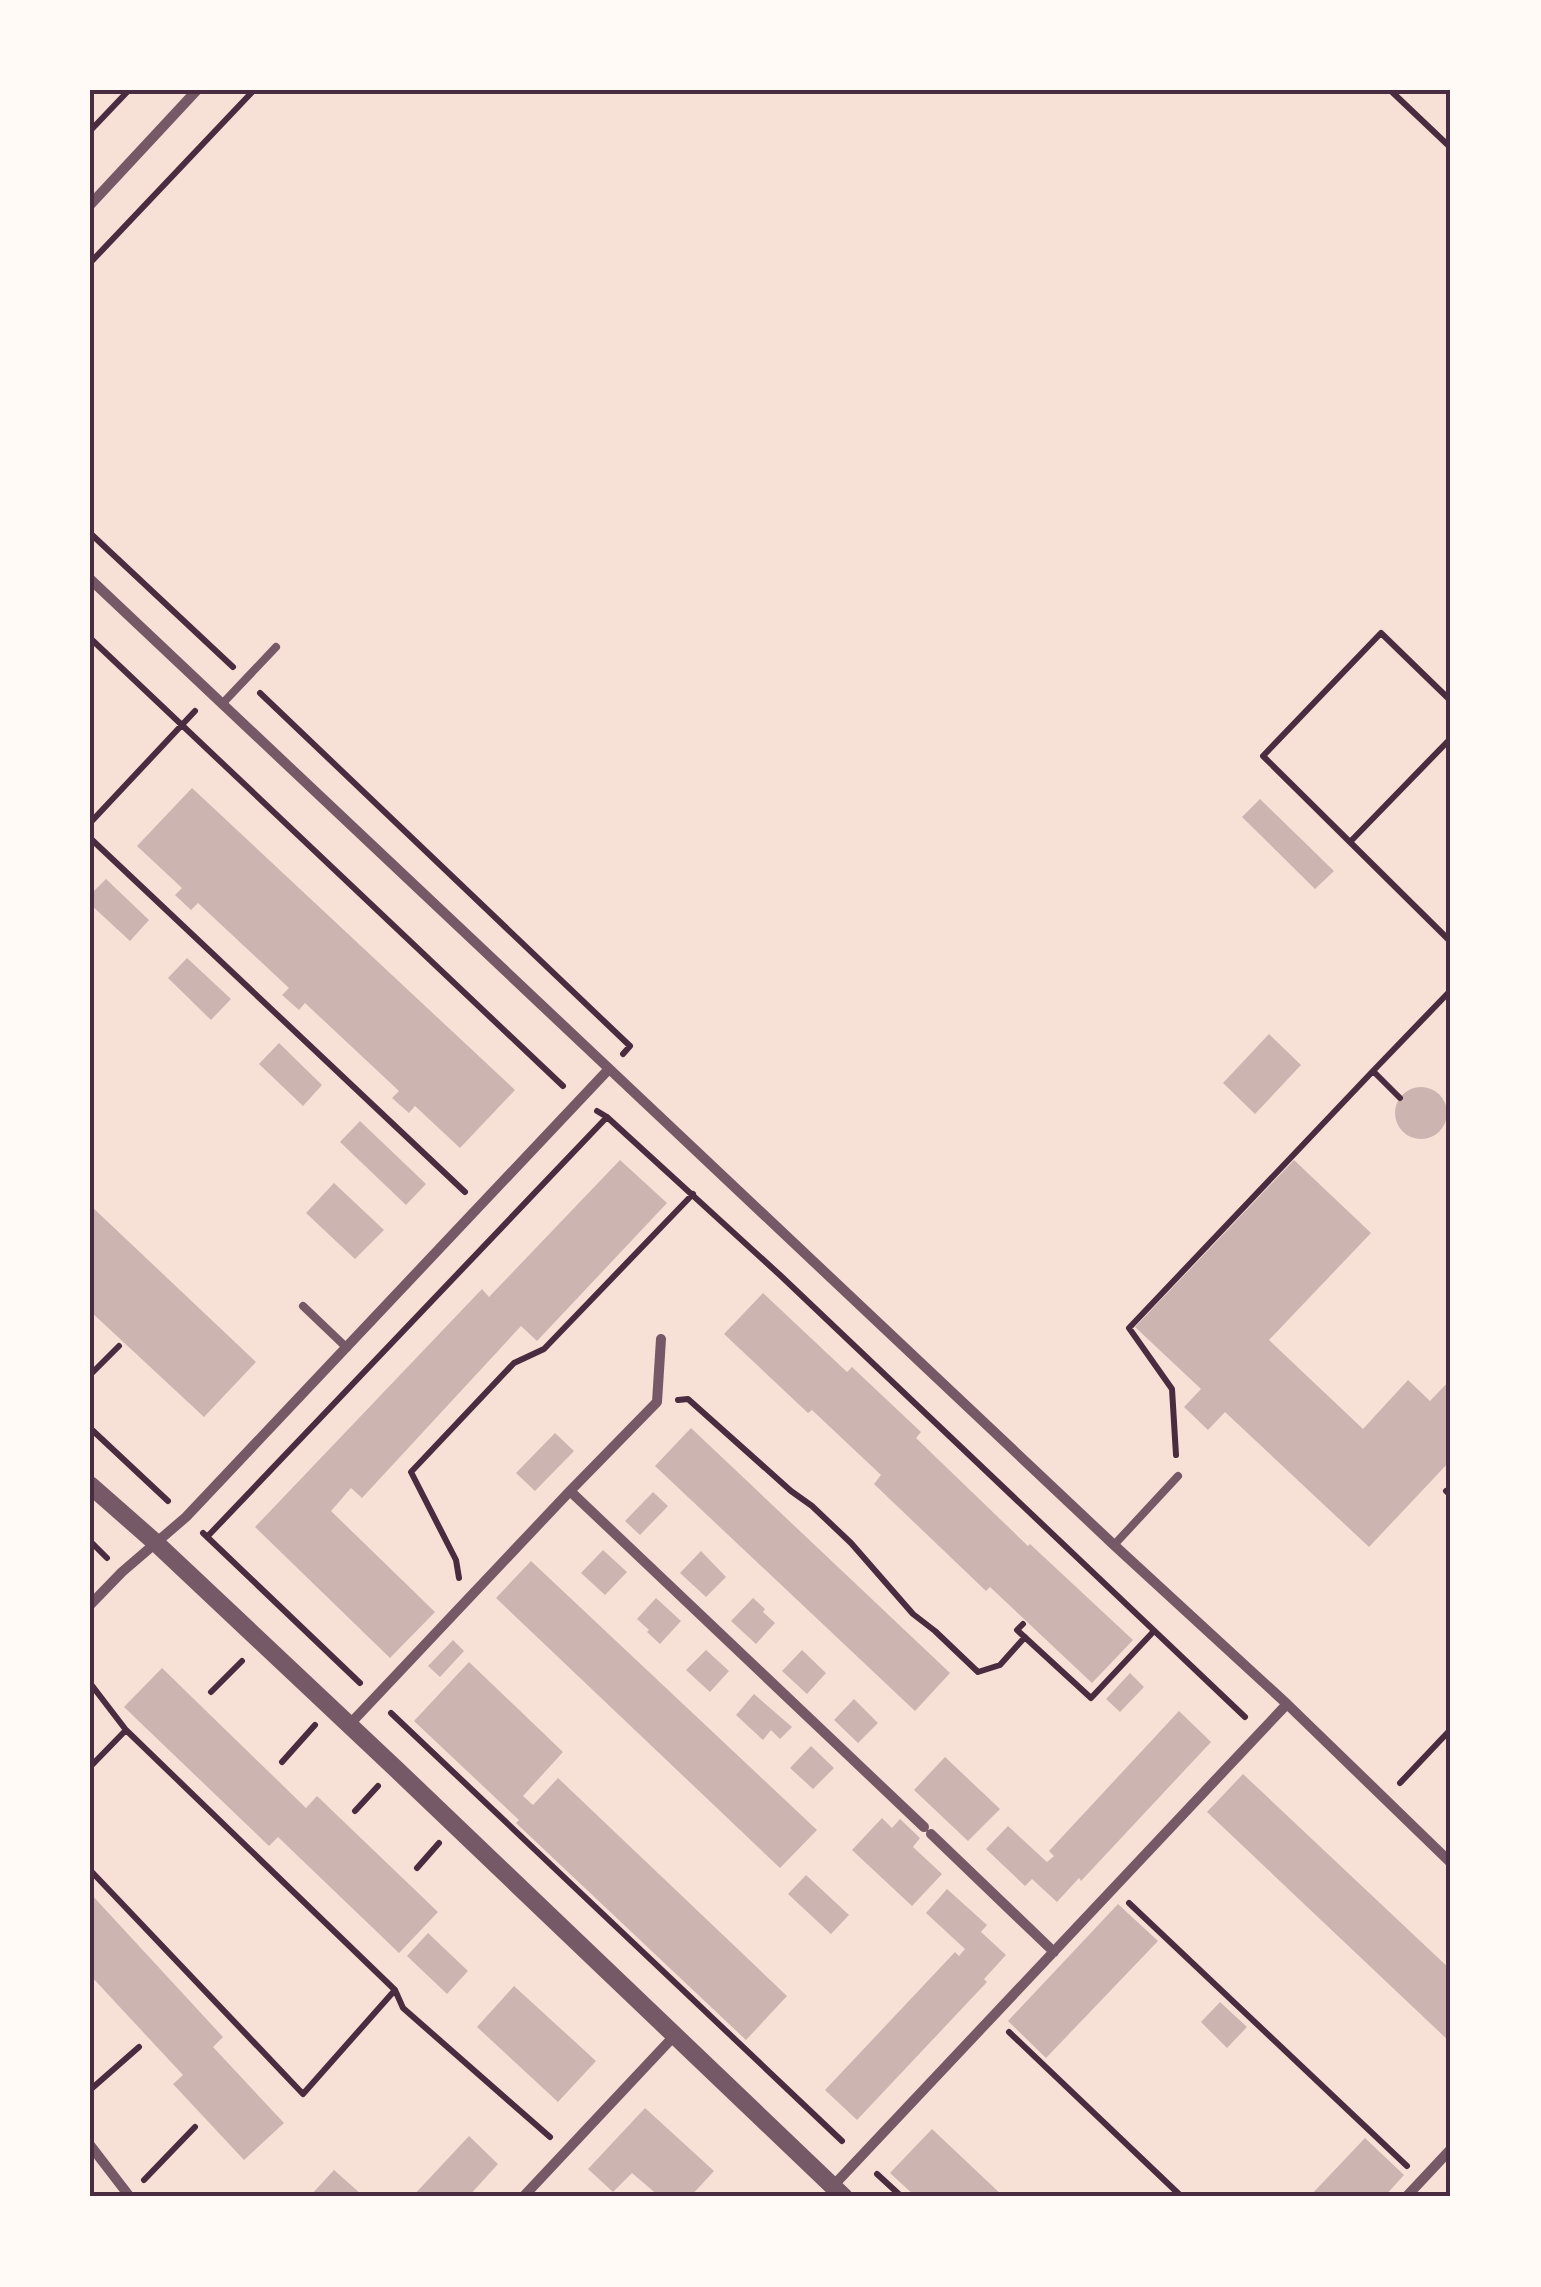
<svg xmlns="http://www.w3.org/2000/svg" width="1541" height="2287" font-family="'Open Sans',sans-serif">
<rect width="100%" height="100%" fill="#f7e1d7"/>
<path fill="#ccb4b1" d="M 192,788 L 515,1090 L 460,1148 L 415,1106 L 409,1113 L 392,1098 L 399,1091 L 305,1003 L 299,1010 L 282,995 L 289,988 L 198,903 L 191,910 L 175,895 L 182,888 L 137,846 Z
M 1260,799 L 1334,871 L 1315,889 L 1242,817 Z
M 106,879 L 149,920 L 130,941 L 90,904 L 90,895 Z
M 187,958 L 231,999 L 211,1020 L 168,978 Z
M 1269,1034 L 1301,1065 L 1255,1114 L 1223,1083 Z
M 279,1043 L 322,1085 L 303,1106 L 259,1064 Z
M1395 1113a26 26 0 1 1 52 0a26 26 0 1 1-52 0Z
M 360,1121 L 426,1184 L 406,1205 L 340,1142 Z
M 620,1160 L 667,1203 L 537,1341 L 521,1326 L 362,1498 L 351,1488 L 331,1511 L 435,1612 L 390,1658 L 255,1527 L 482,1289 L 489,1297 Z
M 1294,1160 L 1371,1233 L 1269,1340 L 1363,1429 L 1408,1380 L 1430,1401 L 1451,1379 L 1451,1460 L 1369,1547 L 1225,1412 L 1208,1430 L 1184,1407 L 1201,1389 L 1135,1327 Z
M 334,1183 L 384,1230 L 355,1259 L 306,1213 Z
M 90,1205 L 256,1362 L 204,1417 L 90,1311 Z
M 763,1293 L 847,1372 L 852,1367 L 921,1432 L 916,1438 L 1028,1546 L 1030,1544 L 1133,1640 L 1092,1683 L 990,1587 L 986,1591 L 874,1484 L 881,1475 L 812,1410 L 808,1413 L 724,1334 Z
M 691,1428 L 950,1673 L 915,1711 L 655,1466 Z
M 555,1433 L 574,1451 L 535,1491 L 516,1473 Z
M 653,1492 L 668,1506 L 640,1535 L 625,1521 Z
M 603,1550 L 627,1572 L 605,1595 L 581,1573 Z
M 701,1551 L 726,1577 L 706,1597 L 680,1573 Z
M 531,1561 L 817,1830 L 780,1868 L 496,1598 Z
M 656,1598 L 681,1621 L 660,1644 L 647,1632 L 649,1630 L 637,1619 Z
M 753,1598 L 765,1609 L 763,1612 L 775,1623 L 756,1644 L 731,1621 Z
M 453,1640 L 464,1651 L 440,1677 L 428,1666 Z
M 706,1650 L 729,1671 L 710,1692 L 686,1670 Z
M 802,1650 L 826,1673 L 807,1694 L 782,1671 Z
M 469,1662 L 563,1752 L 523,1796 L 533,1805 L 558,1778 L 787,1996 L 746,2040 L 516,1823 L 519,1820 L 414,1721 Z
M 162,1668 L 306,1808 L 317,1796 L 438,1912 L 399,1953 L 278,1837 L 269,1846 L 124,1707 Z
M 1130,1673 L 1144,1687 L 1120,1712 L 1106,1699 Z
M 754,1694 L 792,1727 L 780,1739 L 771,1730 L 763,1740 L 736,1715 Z
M 854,1699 L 878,1723 L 858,1743 L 834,1720 Z
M 1179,1711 L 1211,1742 L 1081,1881 L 1079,1878 L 1057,1902 L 1032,1879 L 1025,1886 L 986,1849 L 1008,1826 L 1047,1862 L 1054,1856 L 1049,1851 Z
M 811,1746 L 834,1768 L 813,1789 L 790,1768 Z
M 945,1757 L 1000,1809 L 968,1841 L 914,1790 Z
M 1243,1774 L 1451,1970 L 1451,2043 L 1207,1812 Z
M 882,1818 L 892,1828 L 900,1819 L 920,1838 L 913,1847 L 942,1874 L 912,1906 L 852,1850 Z
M 806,1875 L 849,1915 L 831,1934 L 788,1894 Z
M 947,1889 L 987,1925 L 981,1932 L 1006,1955 L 984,1979 L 987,1982 L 857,2120 L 825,2090 L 955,1952 L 959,1956 L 965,1949 L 926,1913 Z
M 90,1893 L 223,2037 L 213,2047 L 284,2123 L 244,2160 L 173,2084 L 183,2075 L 90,1975 Z
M 1118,1904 L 1158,1941 L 1046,2058 L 1008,2021 Z
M 428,1933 L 468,1971 L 447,1994 L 407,1956 Z
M 514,1986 L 596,2061 L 558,2102 L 477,2027 Z
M 1220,2002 L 1247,2027 L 1227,2048 L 1201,2022 Z
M 645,2108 L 714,2171 L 690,2197 L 660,2197 L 632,2173 L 613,2192 L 588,2169 Z
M 932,2129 L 1004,2197 L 916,2197 L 890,2173 Z
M 469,2136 L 498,2164 L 468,2197 L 412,2197 Z
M 1365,2138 L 1404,2175 L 1384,2197 L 1309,2197 Z
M 334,2170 L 361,2194 L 358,2197 L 309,2197 Z"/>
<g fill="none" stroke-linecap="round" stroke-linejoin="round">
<path stroke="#4a2c40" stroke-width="6" d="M 1390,90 L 1451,148
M 90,131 L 129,90
M 90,263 L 254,90
M 90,533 L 233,667
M 90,638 L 563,1086
M 260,693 L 630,1046 L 623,1054
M 1451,701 L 1381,633 L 1263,756 L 1451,942
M 90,823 L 195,711
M 90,838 L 465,1192
M 1350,842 L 1451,738
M 1373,1071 L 1451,990
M 597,1111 L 607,1117 L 781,1276 L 1245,1717
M 90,1375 L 119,1346
M 678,1400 L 688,1399 L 791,1491 L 812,1506 L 851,1543 L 913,1614 L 935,1631 L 978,1672 L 1000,1665 L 1025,1637
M 90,1428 L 168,1501
M 1176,1455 L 1172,1389 L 1129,1328 L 1373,1071 L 1400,1098
M 1446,1491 L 1451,1496
M 203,1533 L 360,1683
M 207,1537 L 607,1117
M 90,1541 L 107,1558
M 459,1578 L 456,1560 L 411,1472 L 514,1363 L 544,1349 L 693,1194
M 1023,1624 L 1017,1630 L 1091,1698 L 1154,1631
M 90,1683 L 126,1730 L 395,1990 L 303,2094 L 90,1870
M 211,1692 L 242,1661
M 391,1713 L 842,2141
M 282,1762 L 315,1725
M 90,1767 L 126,1730
M 1400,1783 L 1451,1729
M 355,1811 L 378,1786
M 417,1868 L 439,1843
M 1129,1903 L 1407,2166
M 395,1990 L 403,2008 L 550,2137
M 1009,2032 L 1182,2197
M 90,2090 L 139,2047
M 877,2174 L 902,2197
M 144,2180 L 195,2127"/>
<path stroke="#755966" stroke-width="8" d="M 222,704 L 276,647
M 303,1306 L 347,1348
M 1114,1545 L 1178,1476"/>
<path stroke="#755966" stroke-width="10" d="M 90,205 L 197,90
M 90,579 L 1114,1545 L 1287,1704 L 1451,1863
M 661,1339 L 657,1402 L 570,1491 L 924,1827
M 90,1605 L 122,1572 L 186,1517 L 608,1070
M 349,1725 L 570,1491
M 931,1834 L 1054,1952
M 90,2145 L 130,2197
M 833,2186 L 1287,1704
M 523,2197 L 675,2035
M 1406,2197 L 1451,2149"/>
<path stroke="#755966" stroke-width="18" d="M 90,1485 L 156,1543 L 395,1768 L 844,2197"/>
</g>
<rect width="1541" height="2287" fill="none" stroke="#fffaf5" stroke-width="185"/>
<rect x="92" y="92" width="1356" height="2102" fill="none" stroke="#4a2c40" stroke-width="4"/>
</svg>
